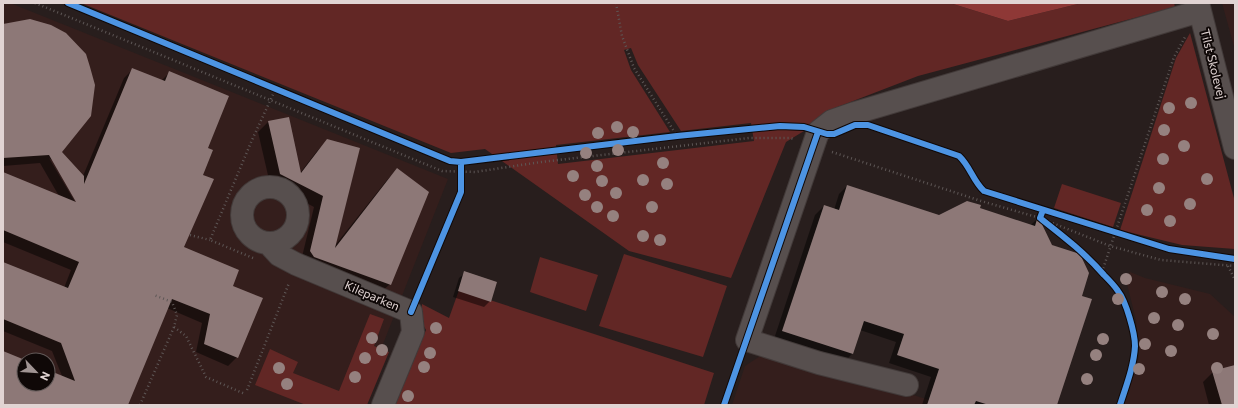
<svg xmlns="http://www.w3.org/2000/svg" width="1238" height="408" font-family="Commissioner,sans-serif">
<rect width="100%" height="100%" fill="#281e1d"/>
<path fill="#341e1c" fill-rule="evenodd" d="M 3,3 L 10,3 L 448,179 L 359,405 L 3,405 ZM 24,360 L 48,360 L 48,384 L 24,384 Z
M 1222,3 L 1235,3 L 1235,50 Z
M 1130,272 L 1145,278 L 1210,294 L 1235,317 L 1235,405 L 1124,405 L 1139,356 L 1136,320 L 1126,280 Z
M 768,351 L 946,405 L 732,405 L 745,366 Z"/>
<path fill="#622725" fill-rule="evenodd" d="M 81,3 L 950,3 L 1008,21 L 1082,3 L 1174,3 L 1175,7 L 918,76 L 835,108 L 817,123 L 786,142 L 731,278 L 629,251 L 485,149 L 451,153 ZM 631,48 L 638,65 L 681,131 L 751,123 L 754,141 L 558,164 L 556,145 L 670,132 L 631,70 L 624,50 Z
M 1190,33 L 1235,202 L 1235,249 L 1182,245 L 1120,230 L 1176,58 Z
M 1062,184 L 1121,203 L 1113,227 L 1054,208 Z
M 624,254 L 727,286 L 703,357 L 599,326 Z
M 540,257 L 598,275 L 586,311 L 530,292 Z
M 459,290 L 714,373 L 704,405 L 395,405 L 426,330 L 421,321 L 422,304 L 449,318 Z
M 370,314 L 384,319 L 374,346 L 389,352 L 367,405 L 306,405 L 255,385 L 270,349 L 298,362 L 293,373 L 339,391 Z"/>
<path fill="#8e3836" d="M 950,3 L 1082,3 L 1008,21 Z"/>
<path fill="#0007" fill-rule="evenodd" d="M 3,25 L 60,153 L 83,176 L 124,78 L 133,69 L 161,81 L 170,72 L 206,148 L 202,175 L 183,248 L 231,286 L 237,357 L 228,366 L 196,352 L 202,323 L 167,308 L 127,405 L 3,405 L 3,352 L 24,384 L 48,384 L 48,371 L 62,376 L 52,351 L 3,331 L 3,263 L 64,288 L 71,270 L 3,242 L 3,173 L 59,196 L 40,163 L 3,166 ZM 49,158 L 53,161 L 80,206 L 78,207 Z
M 268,122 L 300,173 L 317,151 L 328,140 L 333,248 L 387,180 L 397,170 L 390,284 L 379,294 L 301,261 L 314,207 L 270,184 L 258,132 Z
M 847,186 L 939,216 L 979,209 L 1030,226 L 1038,218 L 1051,245 L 1081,297 L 1056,405 L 922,405 L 931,377 L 889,363 L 896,342 L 860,330 L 852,354 L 844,362 L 774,339 L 815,215 L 824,206 L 834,210 L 839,194 Z
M 465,273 L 490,301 L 484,307 L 453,297 L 459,278 Z
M 1235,366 L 1235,405 L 1209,405 L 1203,382 L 1213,372 Z"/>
<path fill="#8d7877" d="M 30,19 L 51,25 L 66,33 L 86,54 L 90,67 L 95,85 L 91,116 L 62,152 L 84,176 L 84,184 L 132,68 L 165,81 L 169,71 L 229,96 L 208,148 L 213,150 L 203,175 L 214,179 L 184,247 L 239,270 L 233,286 L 263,298 L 238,358 L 204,344 L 210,314 L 172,299 L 128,405 L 3,405 L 3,351 L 25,360 L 24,384 L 48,384 L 48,370 L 75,381 L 61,343 L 3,319 L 3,262 L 68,288 L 79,262 L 3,230 L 3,172 L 76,202 L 49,155 L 3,158 L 3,24 Z
M 289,117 L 301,173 L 327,139 L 360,148 L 335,248 L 397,168 L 429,192 L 391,285 L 314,257 L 310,251 L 323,196 L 280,174 L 268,121 Z
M 847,185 L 939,215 L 967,201 L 981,205 L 980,208 L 1035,226 L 1038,216 L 1052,245 L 1080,254 L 1089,273 L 1082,296 L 1092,299 L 1057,405 L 989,405 L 976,401 L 974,405 L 927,405 L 939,369 L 897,355 L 904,334 L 864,321 L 853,354 L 782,331 L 824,205 L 839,210 Z
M 464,271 L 497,282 L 491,302 L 458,291 Z
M 1235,365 L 1235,405 L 1222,405 L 1212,371 Z"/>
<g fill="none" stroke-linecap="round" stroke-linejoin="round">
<defs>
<path id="minor" d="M 1198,3 L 1235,148
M242 215a28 28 0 1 1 56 0a28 28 0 1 1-56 0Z
M 268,243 L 279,255 L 296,264 L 411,312 L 413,332 L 383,405
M 907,385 L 819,363 L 747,340 L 818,132 L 832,121 L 855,113 L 1200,11"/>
</defs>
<use href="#minor" stroke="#423a39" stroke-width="24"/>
<path stroke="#5e5756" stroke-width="2.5" stroke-dasharray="1 3" stroke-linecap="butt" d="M 35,3 L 442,171 L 475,172 L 541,162 L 749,138 L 789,138 L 795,139
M 616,3 L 622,36 L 634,68 L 677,136
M 832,152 L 981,201 L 1040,218 L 1110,246 L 1161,260 L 1235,266
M 190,235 L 210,240
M 253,258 L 210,240 L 252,140 L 276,88
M 1228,266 L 1235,280
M 1102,272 L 1174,57 L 1185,37
M 174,327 L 186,336 L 206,377 L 245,394
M 247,390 L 289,283
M 140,405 L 174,327 L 177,315 L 172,302 L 154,295"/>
<use href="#minor" stroke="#574f4e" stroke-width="22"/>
<defs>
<path id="cycleway" d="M 68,3 L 450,161 L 461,162 L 677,136 L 780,126 L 804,127 L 827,134 L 834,134 L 855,125 L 868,125 L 959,156 C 970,166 973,181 984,191 L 1169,249 L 1235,259
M 1043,210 L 1040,218 C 1063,236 1085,253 1104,275 C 1109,280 1114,285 1118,291 C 1126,301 1135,333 1135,346 C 1134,366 1126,386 1120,405
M 411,312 L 461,192 L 461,162
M 724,405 L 818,132"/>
</defs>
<use href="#cycleway" stroke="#0f0807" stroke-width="8"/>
<use href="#cycleway" stroke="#4d94e3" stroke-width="6"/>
</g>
<g fill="#95817f">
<circle cx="1191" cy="103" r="6"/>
<circle cx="1169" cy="108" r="6"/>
<circle cx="617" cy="127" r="6"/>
<circle cx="1164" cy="130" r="6"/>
<circle cx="633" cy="132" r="6"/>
<circle cx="598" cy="133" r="6"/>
<circle cx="1184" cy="146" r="6"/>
<circle cx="618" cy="150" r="6"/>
<circle cx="586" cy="153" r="6"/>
<circle cx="1163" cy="159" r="6"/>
<circle cx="663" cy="163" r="6"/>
<circle cx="597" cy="166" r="6"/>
<circle cx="573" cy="176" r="6"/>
<circle cx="1207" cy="179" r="6"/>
<circle cx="643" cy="180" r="6"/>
<circle cx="602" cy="181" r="6"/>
<circle cx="667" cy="184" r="6"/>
<circle cx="1159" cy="188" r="6"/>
<circle cx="616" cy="193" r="6"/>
<circle cx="585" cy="195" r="6"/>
<circle cx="1190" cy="204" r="6"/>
<circle cx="597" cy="207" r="6"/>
<circle cx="652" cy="207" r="6"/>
<circle cx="1147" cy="210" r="6"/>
<circle cx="613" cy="216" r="6"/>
<circle cx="1170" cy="221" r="6"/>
<circle cx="643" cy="236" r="6"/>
<circle cx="660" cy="240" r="6"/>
<circle cx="1126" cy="279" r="6"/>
<circle cx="1162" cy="292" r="6"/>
<circle cx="1118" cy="299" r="6"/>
<circle cx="1185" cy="299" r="6"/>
<circle cx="1154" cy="318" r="6"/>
<circle cx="1178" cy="325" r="6"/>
<circle cx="436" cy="328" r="6"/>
<circle cx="1213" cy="334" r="6"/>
<circle cx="372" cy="338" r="6"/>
<circle cx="1103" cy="339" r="6"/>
<circle cx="1145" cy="344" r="6"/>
<circle cx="382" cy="350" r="6"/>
<circle cx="1171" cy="351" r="6"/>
<circle cx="430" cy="353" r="6"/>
<circle cx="1096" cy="355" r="6"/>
<circle cx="365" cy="358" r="6"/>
<circle cx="424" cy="367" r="6"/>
<circle cx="279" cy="368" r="6"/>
<circle cx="1217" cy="368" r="6"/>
<circle cx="1139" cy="369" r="6"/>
<circle cx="355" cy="377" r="6"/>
<circle cx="1087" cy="379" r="6"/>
<circle cx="287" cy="384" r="6"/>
<circle cx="408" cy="396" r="6"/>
</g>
<g text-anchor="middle" stroke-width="4" stroke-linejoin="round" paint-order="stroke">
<g font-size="12" fill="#e1d4d3" stroke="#0f0807">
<text transform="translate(1213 64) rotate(76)" y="4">Tilst Skolevej</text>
<text transform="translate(372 296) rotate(23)" y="4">Kileparken</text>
</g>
</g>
<rect width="1238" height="408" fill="none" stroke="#e1d4d3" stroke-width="8"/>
<g transform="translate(36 372) rotate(115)"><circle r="19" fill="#0f0807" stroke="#635a59"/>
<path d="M0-3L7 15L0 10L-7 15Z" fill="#a09493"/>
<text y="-6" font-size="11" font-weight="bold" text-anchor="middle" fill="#e1d4d3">N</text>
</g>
</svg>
